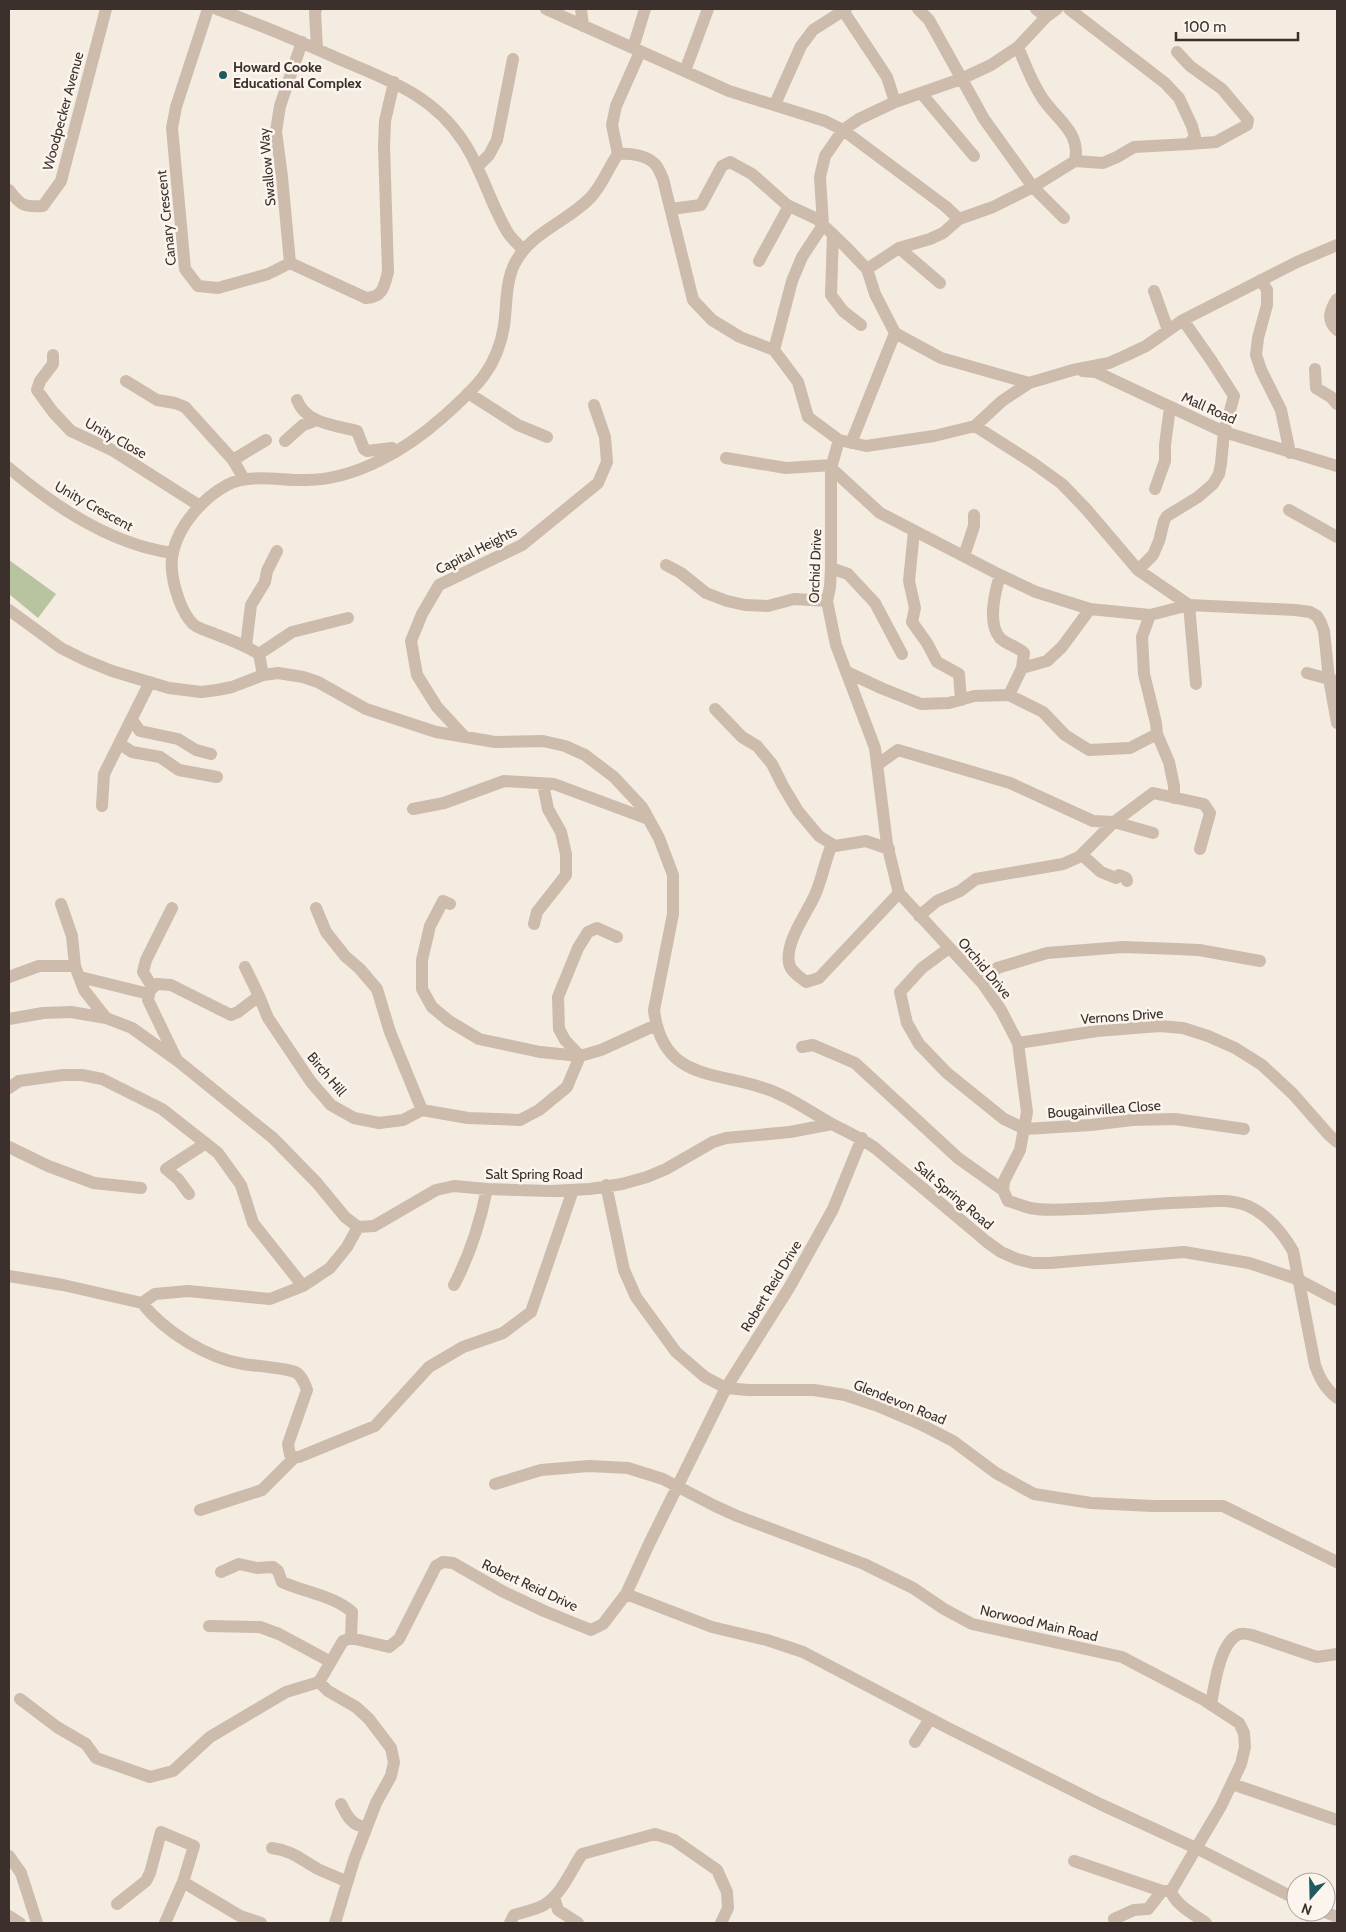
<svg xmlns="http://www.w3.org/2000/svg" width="1346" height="1932" font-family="Cabin,sans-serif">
<rect width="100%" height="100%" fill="#f4ebe1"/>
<path fill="#b8c4a0" d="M 9,560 L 56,594 L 38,618 L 9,594 Z"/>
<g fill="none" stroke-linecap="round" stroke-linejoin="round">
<path stroke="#cdbbac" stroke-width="12" d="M 208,9 L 176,107 L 172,128 L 185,269 L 198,286 L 218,288 L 268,274 L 290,263 L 366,298 C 383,297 384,287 388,272 L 384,146 L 385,121 L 394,82
M 217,9 C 258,24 299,41 339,59 C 388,80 432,94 463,141 C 482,169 490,204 508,233 C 512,239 518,244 523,250
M 316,9 L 315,12 L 317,49
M 546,9 L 729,91 L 825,121 L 843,130 L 945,206 L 959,219
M 581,9 L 583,26
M 842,9 L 887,77 L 895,102
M 918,9 L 929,20 L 984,119 L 1033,187 L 1064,218
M 1036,9 L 1046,17
M 1018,47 C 1025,64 1032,83 1043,99 C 1057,120 1081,132 1075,161
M 633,48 L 645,9
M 1177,52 L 1190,66 L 1222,89 L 1248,120 L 1247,125 L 1216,142 L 1189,144
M 685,71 L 708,9
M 921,93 L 974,156
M 775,104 L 801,46 L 813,30 L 846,9
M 618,154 L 612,125 L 616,106 L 640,52
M 478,166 L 489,155 L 497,140 L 513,59
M 9,190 C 21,206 24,207 43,206 L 61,181 L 106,9
M 671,209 L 701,205 L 722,166 L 730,162 L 752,174 L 787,205 L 817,219 L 845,246 L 867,269 L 875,294 L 895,333 L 941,358 L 1029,383
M 833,234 L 831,295 L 843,311 L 861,325
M 899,248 L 940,283
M 759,261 L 789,206
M 290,263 L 282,177 L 276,131 L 280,106 L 302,42
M 867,269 L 899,248 L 930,239 L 943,233 L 959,219 L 993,207 L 1033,187 L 1075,161 L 1103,163 L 1117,157 L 1134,147 L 1189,144 L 1195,137 L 1192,126 L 1179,98 L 1165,83 L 1069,9
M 1261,280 L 1267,290 L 1267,305 L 1258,338 L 1256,355 L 1261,370 L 1281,410 L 1290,453
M 1154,291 L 1168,330
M 1337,299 C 1330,310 1326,320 1337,330
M 774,350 L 792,281 L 802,257 L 823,225 L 820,177 L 825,156 L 843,130 L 859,119 L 895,102 L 961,79 L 991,65 L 1018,47 L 1046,17 L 1057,9
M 53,355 L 53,364 L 40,381 L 37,390 L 53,412 L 71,431 L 112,450 L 200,506
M 1315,369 L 1316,388 L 1331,397 L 1337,404
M 1083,371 L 1096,372 L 1224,432 L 1337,466
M 126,381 L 157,400 L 175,403 L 185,407 L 233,460 L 244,479
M 468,393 L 518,425 L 547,437
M 297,400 C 306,424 335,425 357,431 L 364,449 L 367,451 L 392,448
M 975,426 L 1033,463 L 1062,484 L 1087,510 L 1138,570 L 1189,605
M 839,440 L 831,468 L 831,568 L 830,587 L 827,601 L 836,645 L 875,748 L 887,844 L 899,893 L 983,984 L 1001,1010 L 1018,1043 L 1027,1112 L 1020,1150 L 1004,1181 L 1003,1190 L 1008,1201 C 1015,1203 1023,1206 1030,1208 C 1045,1211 1061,1210 1076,1209 C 1116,1208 1155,1203 1194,1202 C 1212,1201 1231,1199 1248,1206 C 1268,1215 1282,1232 1293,1251 L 1315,1365 C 1320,1379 1325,1388 1337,1398
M 285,441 L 303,425 L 317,420
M 851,443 L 895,333
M 726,458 L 786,468 L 832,465
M 233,460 L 266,440
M 9,468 C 55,507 112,545 173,553
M 831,468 L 880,513 L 1000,575 L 1036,592 L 1090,609 L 1150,615 L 1189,605 L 1295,610 L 1310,612 L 1317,616 L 1321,623 L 1324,631 L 1329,679 L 1337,723
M 1155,489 L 1165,461 L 1165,445 L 1170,407
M 1289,510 L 1337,537
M 914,531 L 909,581 L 915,608 L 912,622 L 927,643 L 937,662 L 959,674 L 961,700
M 964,556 L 974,526 L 974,515
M 666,565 L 681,573 L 706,593 L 727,601 L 745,605 L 768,606 L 794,599 L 827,601
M 831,568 L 848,574 L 875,603 L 902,654
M 1138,570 L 1153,555 L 1159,541 L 1164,521 L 1167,516 L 1198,497 L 1213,484 L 1219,474 L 1221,464 L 1224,432 L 1234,396 L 1211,360 L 1183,320
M 1000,575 C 995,592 987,623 1000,638 C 1007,645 1017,646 1024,653 L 1022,668 L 1009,695
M 1189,605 L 1196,684
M 9,610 L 61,648 L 85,660 L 112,671 L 169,688 L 201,692 L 217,690 L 232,687 L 263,675 L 278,673 L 303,677 L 318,682 L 366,709 L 436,732 L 495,742 L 543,741 L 565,746 L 585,755 L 614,777 L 642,807 L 659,838 L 673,875 L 673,914 L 654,1010 C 663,1087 726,1069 779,1094 C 797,1102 814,1114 832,1124 C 847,1132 861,1138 875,1148 L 987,1242 L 1001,1252 L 1017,1259 L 1033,1263 L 1050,1263 L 1184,1252 L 1249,1263 L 1297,1279 L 1337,1300
M 1150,615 L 1142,637 L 1144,674 L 1156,723 L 1157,734 L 1169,762 L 1174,786 L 1174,798
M 246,646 L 251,605 L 265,582 L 267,571 L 277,551
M 259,654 L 292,632 L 348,618
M 1022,668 L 1047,661 L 1062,647 L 1090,609
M 847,672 L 881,688 L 921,704 L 949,703 L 974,696 L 1009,695 L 1043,712 L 1065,735 L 1089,750 L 1130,748 L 1157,734
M 1307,673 L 1336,681
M 263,675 L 259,654 C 245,645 231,640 215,634 C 208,631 199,629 193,624 C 187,618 182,608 179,600 C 174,586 169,568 173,552 C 179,525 203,498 227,485 C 250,473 281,481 306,480 C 356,480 407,449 443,417 C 474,389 497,370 504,326 C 507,306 505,282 515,263 C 531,232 567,222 590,198 C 602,186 608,168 618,154 C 630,153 646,155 655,164 C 658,167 661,174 663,179 L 693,300 L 712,320 L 740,337 L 774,350 L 798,382 L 808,417 L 839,440 L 866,446 L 934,436 L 975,426 L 1002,401 L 1029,383 L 1073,370 L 1109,363 L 1127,355 L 1146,346 L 1183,320 L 1297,262 L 1337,245
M 715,709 L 742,737 L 757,746 L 772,764 L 783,786 L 798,811 L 819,836 L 835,846 L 866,841 L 889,849
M 132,720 L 140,731 L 178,739 L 196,750 L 211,754
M 464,736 L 437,707 L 417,675 L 411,641 L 422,614 L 439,585 L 522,545 L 598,483 L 607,462 L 605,437 L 594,405
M 120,744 L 132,752 L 160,757 L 179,770 L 217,777
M 877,765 L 898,750 L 1010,783 L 1093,821 L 1114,822 L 1153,793 L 1204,804 L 1210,813 L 1200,849
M 102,806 L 104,774 L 150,682
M 413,809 L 444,803 L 504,781 L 554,784 L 648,819
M 832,844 C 825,861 822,879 815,895 C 807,913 785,942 789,963 C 790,971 800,977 806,982 L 819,978 L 899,893
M 1082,855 L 1101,872 L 1116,878 L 1119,875 L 1126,878 L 1127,881
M 61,904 L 72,936 L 75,966 L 84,990 L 106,1018
M 450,904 L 443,901 L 430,926 L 422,960 L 422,989 L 432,1007 L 449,1021 L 479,1039 L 540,1052 L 580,1056 L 565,1040 L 559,1029 L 558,997 L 578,948 L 588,932 L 597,928 L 617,937
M 316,908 L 326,932 L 345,956 L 360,969 L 377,989 L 390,1032 L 422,1110
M 919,916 L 937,901 L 960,891 L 976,879 L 1063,864 L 1079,857 L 1114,822 L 1153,833
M 534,924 L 537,912 L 566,875 L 566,854 L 561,832 L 548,809 L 543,784
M 949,948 L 922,968 L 900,992 L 907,1023 L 919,1044 L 947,1073 L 1004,1119 L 1025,1129 L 1091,1125 L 1132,1120 L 1175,1119 L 1244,1129
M 245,967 L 259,996
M 9,977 L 39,966 L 75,966
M 80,977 L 149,994
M 983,984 L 997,968 L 1047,953 L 1123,947 L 1177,949 L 1199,950 L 1260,961
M 153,988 L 143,972 L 146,960 L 172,908
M 9,1019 L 43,1013 L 71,1012 L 106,1018 L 132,1028 L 178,1061 L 273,1138 L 317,1183 L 345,1217 L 358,1227 L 374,1226 L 436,1190 L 454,1186 L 487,1189 L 550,1191 L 590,1189 L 622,1184 L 647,1177 L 666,1169 L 713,1142 L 726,1138 L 790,1132 L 832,1124
M 1018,1043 L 1097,1031 L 1160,1026 L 1183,1028 L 1208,1036 L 1235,1048 L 1262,1065 L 1293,1094 L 1329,1135 L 1337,1142
M 802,1047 L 813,1045 L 855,1063 L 958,1158 L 1003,1190
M 176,1058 L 148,1000 L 150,990 L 157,984 L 171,985 L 231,1015 L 238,1012 L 259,996 L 268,1018 L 311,1082 L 331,1105 L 354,1118 L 379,1123 L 403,1120 L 422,1110 L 468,1118 L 520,1120 L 539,1110 L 567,1087 L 580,1056 L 601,1050 L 656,1025
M 9,1088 L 19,1081 L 63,1075 L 82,1075 L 102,1079 L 162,1109 L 218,1153 L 241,1185 L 253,1223 L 303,1286
M 9,1147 L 48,1166 L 94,1183 L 141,1188
M 606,1185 L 624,1270 L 636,1297 L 676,1352 L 705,1377 L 726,1388 L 748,1390 L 814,1390 L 845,1395 L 878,1406 L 920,1424 L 953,1441 L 996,1473 L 1034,1494 L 1091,1503 L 1153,1506 L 1223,1506 L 1337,1562
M 189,1194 L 178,1179 L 166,1169 L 206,1143
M 9,1276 L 63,1285 L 142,1303 L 155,1294 L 188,1291 L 270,1299 L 303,1286 L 330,1268 L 347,1247 L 358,1227
M 454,1285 C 470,1255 480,1223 487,1189
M 142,1303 C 165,1332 207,1358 243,1364 C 255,1366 288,1368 297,1373 C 302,1377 305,1384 307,1390 L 288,1444 L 290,1455 L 295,1457 L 299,1457 L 375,1426 L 429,1367 L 463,1347 L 503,1333 L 531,1312 L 573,1190
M 495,1484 L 541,1470 L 589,1466 L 628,1468 L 663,1479 L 715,1506 L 737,1516 L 864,1564 L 913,1588 L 944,1609 L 972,1624 L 1122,1657 L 1204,1700 L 1239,1723 L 1244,1733 L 1245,1747 L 1241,1764 L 1221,1806 L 1171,1891 C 1175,1905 1195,1915 1206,1923
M 200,1510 L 262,1490 L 295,1457
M 221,1572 L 239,1564 L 257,1568 L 273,1567 L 278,1571 L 282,1582 C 304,1592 334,1596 352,1612 L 351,1638
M 626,1594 L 712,1627 L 767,1640 L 803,1652 L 948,1728 L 1100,1804 L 1198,1849 L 1296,1899
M 209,1626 L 260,1627 L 279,1634 L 331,1662
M 319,1682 L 328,1691 L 356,1707 L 369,1719 L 391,1748 L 394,1762 L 391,1776 L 376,1803 L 354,1860 L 335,1923
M 20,1699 L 57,1727 L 86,1744 L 96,1758 L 150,1777 L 173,1771 L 210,1737 L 286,1692 L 319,1682 L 343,1641 L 351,1638 L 389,1647 L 399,1639 L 436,1566 L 443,1562 L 453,1563 L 502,1591 L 544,1611 L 591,1630 L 603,1624 L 626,1594 L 649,1544 L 726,1388 L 789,1288 L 833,1209 L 862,1138
M 1211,1705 C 1214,1687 1220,1640 1240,1634 C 1243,1633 1248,1634 1252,1635 L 1317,1657 L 1337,1654
M 915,1742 L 930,1719
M 1232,1784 L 1337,1820
M 341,1804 C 347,1816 352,1826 366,1827
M 272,1848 C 294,1851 301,1860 318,1869 C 328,1874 338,1877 347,1882
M 9,1856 L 21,1873 L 37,1923
M 1074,1861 L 1162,1891 L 1171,1891
M 183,1882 L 240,1916 L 261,1923
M 554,1897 L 558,1910 L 578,1923
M 117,1904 L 146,1881 L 150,1873 L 161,1832 L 194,1846 L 183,1882 L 165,1923
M 1325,1912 L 1337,1917
M 9,1916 L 20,1923
M 1114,1919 L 1134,1910 L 1148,1909 L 1162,1891
M 510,1923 L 514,1915 C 524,1912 535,1910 544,1905 C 562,1894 571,1870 582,1854 L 655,1834 L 674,1840 L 717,1870 L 727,1892 L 728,1908 L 721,1923"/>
</g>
<circle fill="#1f5a5e" stroke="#fbf5ee" stroke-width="2" cx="223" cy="75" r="5"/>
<g text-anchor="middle" stroke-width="5" stroke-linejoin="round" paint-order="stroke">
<g font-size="14" font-weight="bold" fill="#3b302b" stroke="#fbf5ee" text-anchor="start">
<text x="233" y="72">Howard Cooke<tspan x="233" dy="16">Educational Complex</tspan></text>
</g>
<g font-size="14" fill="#3b302b" stroke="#fbf5ee">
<text transform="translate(63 111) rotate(-75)" y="5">Woodpecker Avenue</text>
<text transform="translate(267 167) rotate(-95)" y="5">Swallow Way</text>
<text transform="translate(166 218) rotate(-96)" y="5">Canary Crescent</text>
<text transform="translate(1209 408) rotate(24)" y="5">Mall Road</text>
<text transform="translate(116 438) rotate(29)" y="5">Unity Close</text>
<text transform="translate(94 506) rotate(29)" y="5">Unity Crescent</text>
<text transform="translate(476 550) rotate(-27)" y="5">Capital Heights</text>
<text transform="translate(815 566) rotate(-88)" y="5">Orchid Drive</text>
<text transform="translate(985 968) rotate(50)" y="5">Orchid Drive</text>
<text transform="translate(1122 1016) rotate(-4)" y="5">Vernons Drive</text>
<text transform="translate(327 1074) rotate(50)" y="5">Birch Hill</text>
<text transform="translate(1104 1109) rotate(-4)" y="5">Bougainvillea Close</text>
<text x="534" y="1179">Salt Spring Road</text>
<text transform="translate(954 1195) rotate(40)" y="5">Salt Spring Road</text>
<text transform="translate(771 1286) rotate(-59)" y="5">Robert Reid Drive</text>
<text transform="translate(900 1402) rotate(22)" y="5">Glendevon Road</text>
<text transform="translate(530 1585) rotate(25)" y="5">Robert Reid Drive</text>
<text transform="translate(1039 1623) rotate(13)" y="5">Norwood Main Road</text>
</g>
</g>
<rect width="1346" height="1932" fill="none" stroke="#3b302b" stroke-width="20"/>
<g transform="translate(1311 1897) rotate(200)"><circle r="24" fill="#fbf5ee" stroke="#aea6a0"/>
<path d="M0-4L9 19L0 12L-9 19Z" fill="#1f5a5e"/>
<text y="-8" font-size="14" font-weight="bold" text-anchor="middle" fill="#3b302b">N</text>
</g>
<path d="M1176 32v8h122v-8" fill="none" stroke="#3b302b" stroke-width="2.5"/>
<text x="1184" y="32" font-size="15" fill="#3b302b" stroke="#fbf5ee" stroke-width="4" paint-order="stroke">100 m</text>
</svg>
